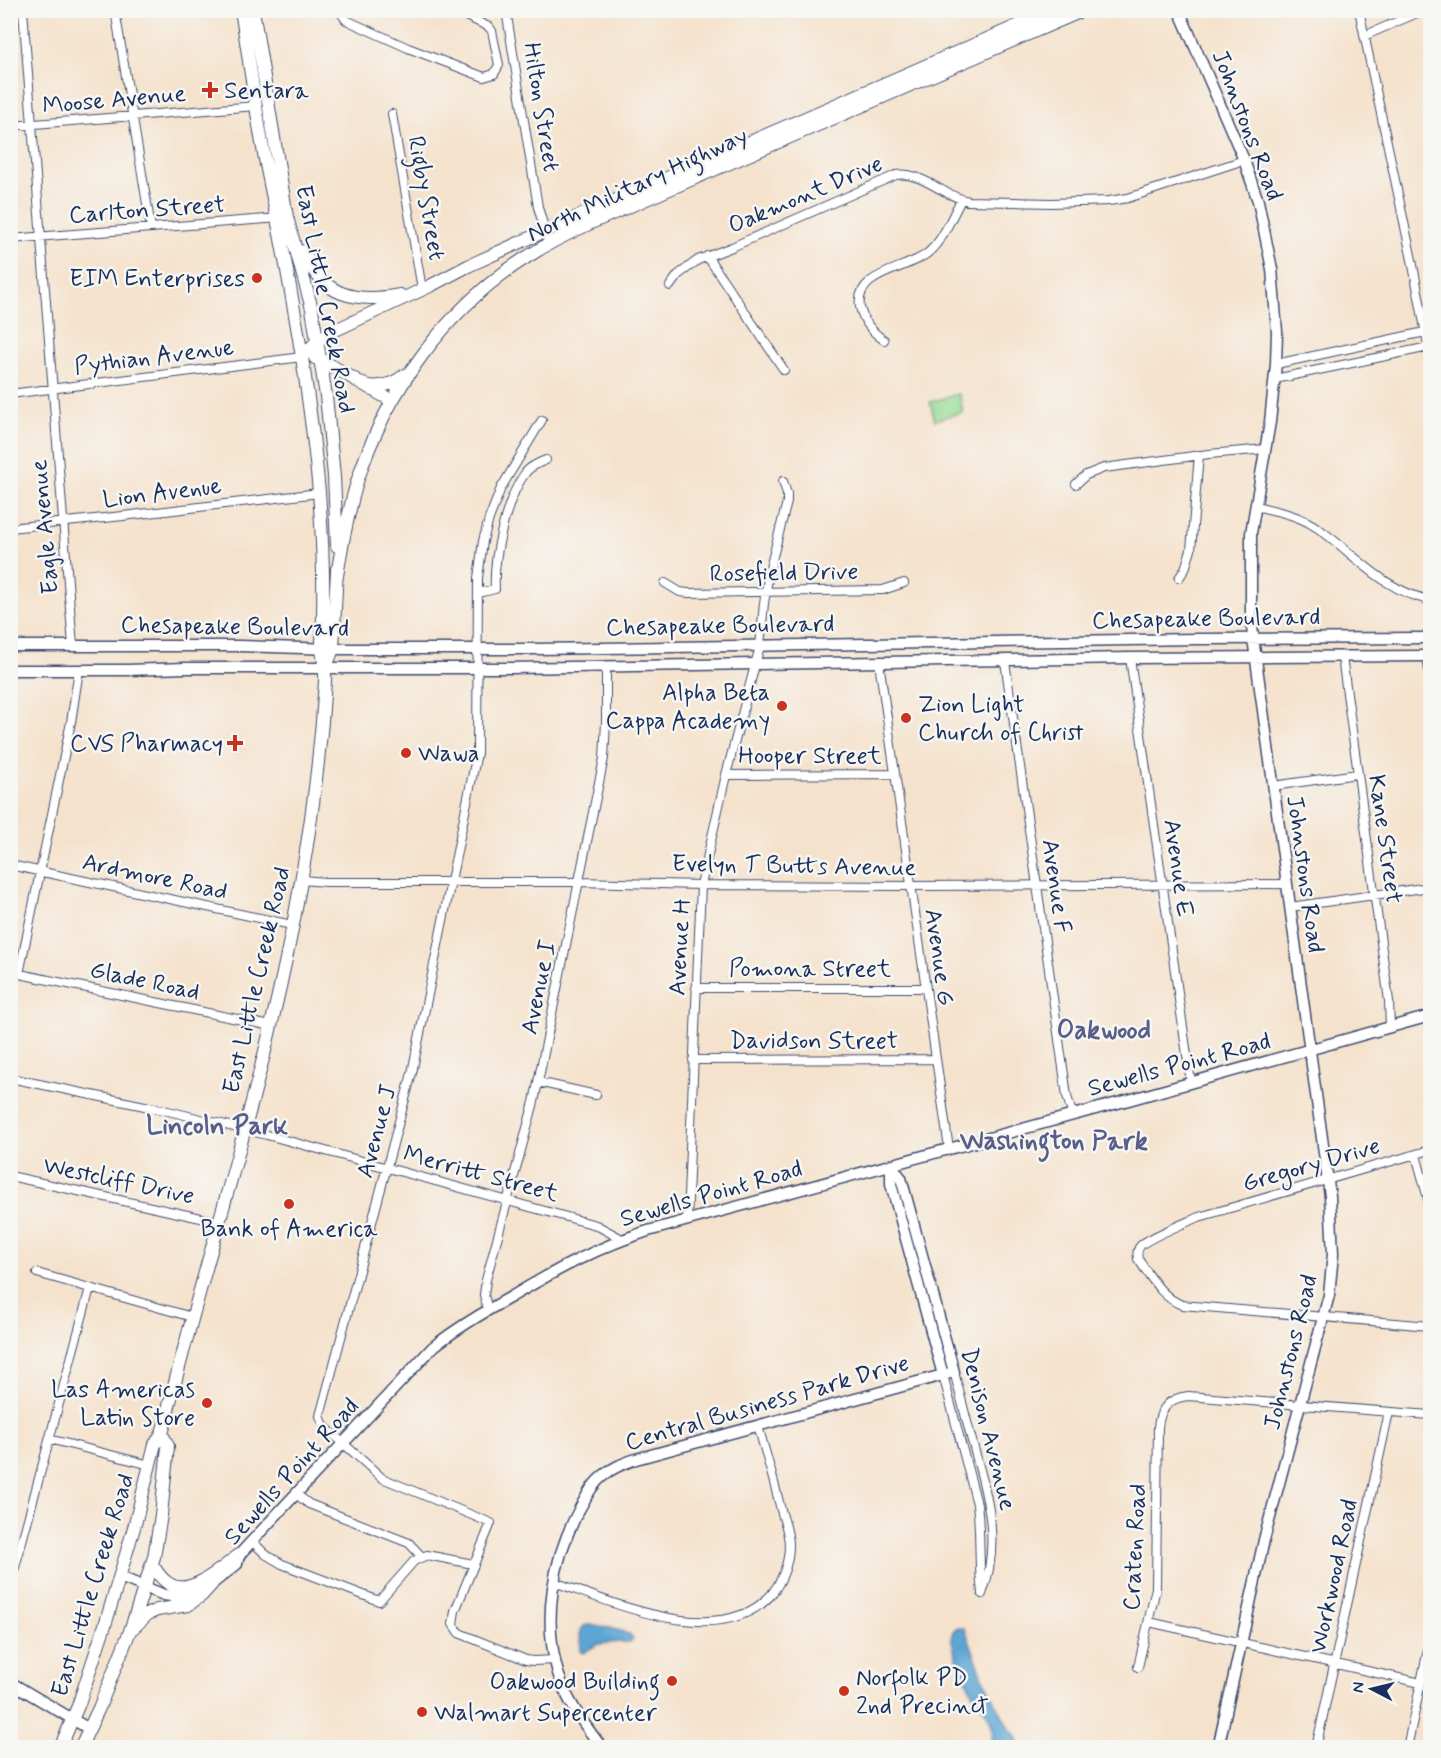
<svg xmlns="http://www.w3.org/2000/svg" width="1441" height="1758" font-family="Mynerve,sans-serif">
<rect width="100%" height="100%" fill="#f6f6f2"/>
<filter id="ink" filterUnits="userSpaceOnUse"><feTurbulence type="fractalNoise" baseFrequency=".0167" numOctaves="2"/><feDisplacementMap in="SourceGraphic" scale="12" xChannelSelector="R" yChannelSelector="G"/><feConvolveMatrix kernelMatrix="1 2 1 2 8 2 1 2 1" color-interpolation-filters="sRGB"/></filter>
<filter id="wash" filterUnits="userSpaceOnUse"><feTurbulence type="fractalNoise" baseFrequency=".008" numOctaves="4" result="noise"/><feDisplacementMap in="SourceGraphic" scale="24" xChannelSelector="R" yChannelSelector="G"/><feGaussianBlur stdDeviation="1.35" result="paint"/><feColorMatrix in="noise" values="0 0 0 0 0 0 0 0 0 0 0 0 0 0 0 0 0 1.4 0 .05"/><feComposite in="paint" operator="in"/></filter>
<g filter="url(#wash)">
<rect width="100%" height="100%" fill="#f5e2cc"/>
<path fill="#99dc94" stroke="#5a8679" stroke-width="1.5" d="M 959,394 L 963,412 L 935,420 L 930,402 Z"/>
<path fill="#5da6d4" stroke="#3c6a99" stroke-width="1.5" d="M 588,1625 C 603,1627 622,1628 633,1638 L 630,1642 L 619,1642 L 598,1644 L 583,1653 L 581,1652 L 580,1632 L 584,1626 Z
M 958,1627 L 964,1628 L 967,1634 L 984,1680 L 1008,1726 L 1016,1736 L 1020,1747 L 988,1747 C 993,1739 994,1729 990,1720 C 986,1709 978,1702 972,1692 C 966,1681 950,1647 952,1634 C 953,1630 955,1629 958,1627 Z"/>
</g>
<g filter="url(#ink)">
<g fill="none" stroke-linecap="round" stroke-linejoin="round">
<defs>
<path id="street" d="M 23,10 L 73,646
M 115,10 L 151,228
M 339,10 L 346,20 L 408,48 L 484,77 L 494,74 L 499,65 L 492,31 L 489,27 L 453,10
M 506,10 L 538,207 L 549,245
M 1359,10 L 1412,260 L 1430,355
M 1364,36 L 1424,10
M 392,114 L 422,289
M 10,126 L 256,106
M 10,239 L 280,218
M 707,256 L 784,370
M 670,286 L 678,275 L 698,260 L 732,247 L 896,175 C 922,171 944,197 969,201 L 1051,203 L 1109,201 L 1128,198 L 1244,160
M 884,340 C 872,332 863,321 860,307 C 854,271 911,270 930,251 C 944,238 952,216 961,200
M 1276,364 L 1425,332
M 1275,379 L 1429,347
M 10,394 L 302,357
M 542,420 L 501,488 L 489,519 L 483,541 L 478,578 L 477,753 L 412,1073 L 320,1416 L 324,1426 L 382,1478 L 491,1523 L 455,1611 L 453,1624 L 459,1633 L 526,1660 L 533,1661 L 556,1660
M 1076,484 L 1086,475 L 1104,468 L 1209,454 L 1266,449
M 1255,506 C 1277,511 1300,515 1319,529 C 1356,555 1384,591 1430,600
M 10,528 L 123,516 L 319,493
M 1179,578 L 1185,569 L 1191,550 L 1199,455
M 665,583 L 680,592 L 688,593 L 883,590 L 904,583
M 478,593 L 495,589 C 493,557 506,498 526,472 C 531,466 538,463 546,460
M 1427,656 L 1430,679
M 1342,657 L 1389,1001 L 1390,1027
M 1130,658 L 1191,1083
M 1005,661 L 1067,1096 L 1071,1110 L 1077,1114
M 879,662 L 949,1149
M 726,775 L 895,774
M 1273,786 L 1357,774
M 10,865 L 292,925
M 301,880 L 326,882 L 579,882 L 701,885 L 911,886 L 1287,884
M 1290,907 L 1430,887
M 10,972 L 271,1026
M 19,974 L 71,722 L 79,670
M 696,988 L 925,988
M 693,1060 L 935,1059
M 10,1078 L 164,1110 L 267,1135 L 596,1225 L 622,1239
M 538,1082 L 596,1095
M 1430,1150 L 1199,1217 C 1185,1223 1152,1236 1141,1245 C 1137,1249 1137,1253 1138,1259 C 1151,1277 1161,1297 1182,1305 L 1430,1326
M 1416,1155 L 1430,1206
M 10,1176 L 219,1222
M 687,1221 L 701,885 L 726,775 L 760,646 L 764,603 L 769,572 L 787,502 L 787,494 L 783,481
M 37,1273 L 192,1317
M 488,1310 L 484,1295 L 486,1280 L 534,1102 L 604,758 L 606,722 L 606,667
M 954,1372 C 961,1397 967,1423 974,1448 C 988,1498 1001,1544 982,1594
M 943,1375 L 977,1504 C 981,1534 978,1563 982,1593
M 49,1439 L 150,1465
M 296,1494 L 309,1504 L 409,1543 L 422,1557
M 252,1541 L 265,1554 L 282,1564 L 379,1601 L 414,1561 L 427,1555 L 473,1564
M 554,1582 C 613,1602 718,1651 770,1596 C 782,1582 789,1563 789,1545 C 789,1533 784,1521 781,1510 C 774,1481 766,1454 758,1426
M 10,1586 L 90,1288
M 1149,1622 L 1421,1683
M 1138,1667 L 1156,1588 L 1158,1427 C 1160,1408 1169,1398 1188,1396 L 1430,1415
M 1316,1748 L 1389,1412
M 1407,1748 L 1430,1640"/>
<path id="secondary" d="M 1179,10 L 1244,160 L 1258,201 L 1272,269 L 1277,332 L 1276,364 L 1270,422 L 1251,533 L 1251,610 L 1253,638 L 1330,1196 L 1333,1254 L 1329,1295 L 1264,1540 L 1218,1748
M 10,646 L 240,646 L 333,649 L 536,649 L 1198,639 L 1430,638
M 10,670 L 128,670 L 185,668 L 511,668 L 1130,658 L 1430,656
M 891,1165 L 891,1184 L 943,1375
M 120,1577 L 164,1595 L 177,1597 L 193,1595 L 212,1584 L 237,1564 L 239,1555 L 252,1541 L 433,1347 C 457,1328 484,1312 511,1297 C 556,1270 598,1247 648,1231 L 1125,1101 L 1430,1016
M 10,1682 L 89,1729
M 602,1748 C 584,1724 567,1702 558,1673 C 542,1618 553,1558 580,1508 C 587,1496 592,1484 604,1475 C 613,1467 625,1463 636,1459 L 954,1372 L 901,1178 L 891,1165"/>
<path id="primary" d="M 253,10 L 287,217 L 312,309 L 326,396 L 334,476 L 337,546
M 304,251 C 321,297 357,303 400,295
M 302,357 L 317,341 L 329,333 L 430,286 L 468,266 L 545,231 L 1054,10
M 315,358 L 320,359 L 392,401
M 369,386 C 383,388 394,384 405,375
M 337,576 C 342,544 348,513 357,482 C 385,393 446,308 527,257 C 547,244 569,233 591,223 L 1084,10
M 326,667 L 333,649 L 337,569
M 152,1565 C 157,1571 161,1579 168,1583 C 188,1599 223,1567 239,1555
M 133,1628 L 148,1614 L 157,1610 L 188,1605 L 202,1595 L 212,1584
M 60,1748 L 78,1706 L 106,1622 L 135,1524 L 155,1444 L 162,1434 C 195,1297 239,1163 271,1026 C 298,913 318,797 325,681 C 326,669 322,657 322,645 C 322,635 323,625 323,616 C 324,575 322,533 319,492 C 309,383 289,276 267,169 C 256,116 250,63 241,10
M 80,1748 L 99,1708 L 130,1631 L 154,1557 L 161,1515 L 168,1446 L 162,1434"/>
</defs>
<use href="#street" stroke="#3c4a6e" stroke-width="10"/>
<use href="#secondary" stroke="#3c4a6e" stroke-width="13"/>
<use href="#primary" stroke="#3c4a6e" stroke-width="14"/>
<use href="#street" stroke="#fff" stroke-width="8"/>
<use href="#secondary" stroke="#fff" stroke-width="10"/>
<use href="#primary" stroke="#fff" stroke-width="12"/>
</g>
</g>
<g fill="#c8321e" stroke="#f6f6f2" stroke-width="2">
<path d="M207 81h6v6h6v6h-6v6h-6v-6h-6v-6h6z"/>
<circle cx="257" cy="278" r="6"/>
<circle cx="782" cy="706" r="6"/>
<circle cx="906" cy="718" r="6"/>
<path d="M232 734h6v6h6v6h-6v6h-6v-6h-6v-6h6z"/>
<circle cx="406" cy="753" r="6"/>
<circle cx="289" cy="1204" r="6"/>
<circle cx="207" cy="1403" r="6"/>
<circle cx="672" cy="1681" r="6"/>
<circle cx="844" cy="1691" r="6"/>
<circle cx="422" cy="1712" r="6"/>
</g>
<g text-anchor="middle" stroke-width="5" stroke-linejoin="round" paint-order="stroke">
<g font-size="24" fill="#1b2f5e" stroke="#f6f6f2" text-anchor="start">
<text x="224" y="98">Sentara</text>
<text x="245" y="286" text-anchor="end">EIM Enterprises</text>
<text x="770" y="700" text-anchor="end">Alpha Beta<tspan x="770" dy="28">Cappa Academy</tspan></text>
<text x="918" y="712">Zion Light<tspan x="918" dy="28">Church of Christ</tspan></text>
<text x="223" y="751" text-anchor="end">CVS Pharmacy</text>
<text x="418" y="761">Wawa</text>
<text x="289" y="1236" text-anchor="middle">Bank of America</text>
<text x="195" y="1397" text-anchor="end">Las Americas<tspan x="195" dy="28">Latin Store</tspan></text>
<text x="856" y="1685">Norfolk PD<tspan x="856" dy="28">2nd Precinct</tspan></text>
<text x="660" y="1689" text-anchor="end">Oakwood Building</text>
<text x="434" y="1720">Walmart Supercenter</text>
</g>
<g font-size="24" fill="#1b2f5e" stroke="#f6f6f2">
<text transform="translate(114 99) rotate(-5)" y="8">Moose Avenue</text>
<text transform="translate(542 107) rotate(81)" y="8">Hilton Street</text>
<text transform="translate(1248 125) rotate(69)" y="8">Johnstons Road</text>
<text transform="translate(637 184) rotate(-25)" y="8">North Military Highway</text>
<text transform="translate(805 194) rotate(-23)" y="8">Oakmont Drive</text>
<text transform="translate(427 198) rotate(80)" y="8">Rigby Street</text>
<text transform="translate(147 209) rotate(-4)" y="8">Carlton Street</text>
<text transform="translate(326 299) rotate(79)" y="8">East Little Creek Road</text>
<text transform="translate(154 356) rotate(-7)" y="8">Pythian Avenue</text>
<text transform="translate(162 492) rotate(-7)" y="8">Lion Avenue</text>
<text transform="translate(44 527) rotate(-95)" y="8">Eagle Avenue</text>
<text transform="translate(784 572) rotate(-1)" y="8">Rosefield Drive</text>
<text transform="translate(1206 618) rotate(-1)" y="8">Chesapeake Boulevard</text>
<text transform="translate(720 625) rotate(-1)" y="8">Chesapeake Boulevard</text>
<text transform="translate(235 626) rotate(1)" y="8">Chesapeake Boulevard</text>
<text x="810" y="763">Hooper Street</text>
<text transform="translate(1386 839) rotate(82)" y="8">Kane Street</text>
<text transform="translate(794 865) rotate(1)" y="8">Evelyn T Butts Avenue</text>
<text transform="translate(1179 868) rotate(82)" y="8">Avenue E</text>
<text transform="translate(1306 874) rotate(82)" y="8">Johnstons Road</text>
<text transform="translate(155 876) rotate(12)" y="8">Ardmore Road</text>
<text transform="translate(1057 886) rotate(82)" y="8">Avenue F</text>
<text transform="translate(679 947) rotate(-87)" y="8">Avenue H</text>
<text transform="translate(940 957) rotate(82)" y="8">Avenue G</text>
<text x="810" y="976">Pomona Street</text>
<text transform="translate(145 980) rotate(12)" y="8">Glade Road</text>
<text transform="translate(256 980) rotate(-77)" y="8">East Little Creek Road</text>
<text transform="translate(538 987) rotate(-78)" y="8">Avenue I</text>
<text x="814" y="1048">Davidson Street</text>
<text transform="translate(1179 1064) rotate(-15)" y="8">Sewells Point Road</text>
<text transform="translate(376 1131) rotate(-75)" y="8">Avenue J</text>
<text transform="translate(1311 1164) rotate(-16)" y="8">Gregory Drive</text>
<text transform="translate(481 1173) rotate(15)" y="8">Merritt Street</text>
<text transform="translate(119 1180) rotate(12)" y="8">Westcliff Drive</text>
<text transform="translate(711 1193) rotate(-16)" y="8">Sewells Point Road</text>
<text transform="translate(1290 1352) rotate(-76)" y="8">Johnstons Road</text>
<text transform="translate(767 1402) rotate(-16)" y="8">Central Business Park Drive</text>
<text transform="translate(989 1429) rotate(76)" y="8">Denison Avenue</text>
<text transform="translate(291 1471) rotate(-48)" y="8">Sewells Point Road</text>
<text transform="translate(1134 1547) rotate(-87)" y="8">Craten Road</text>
<text transform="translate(1333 1576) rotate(-78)" y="8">Workwood Road</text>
<text transform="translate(92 1585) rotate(-73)" y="8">East Little Creek Road</text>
</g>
<g font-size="26" font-weight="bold" fill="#595d8a" stroke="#f6f6f2">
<text x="1104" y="1038">Oakwood</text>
<text x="217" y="1134">Lincoln Park</text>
<text x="1054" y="1149">Washington Park</text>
</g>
</g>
<rect width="1441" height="1758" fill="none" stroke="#f6f6f2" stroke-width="36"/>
<g transform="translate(1372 1689) rotate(277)" stroke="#f6f6f2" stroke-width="4.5" paint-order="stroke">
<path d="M0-4.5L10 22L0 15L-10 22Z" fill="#1b2f5e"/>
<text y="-9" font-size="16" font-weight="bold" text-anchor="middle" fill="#1b2f5e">N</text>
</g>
</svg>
